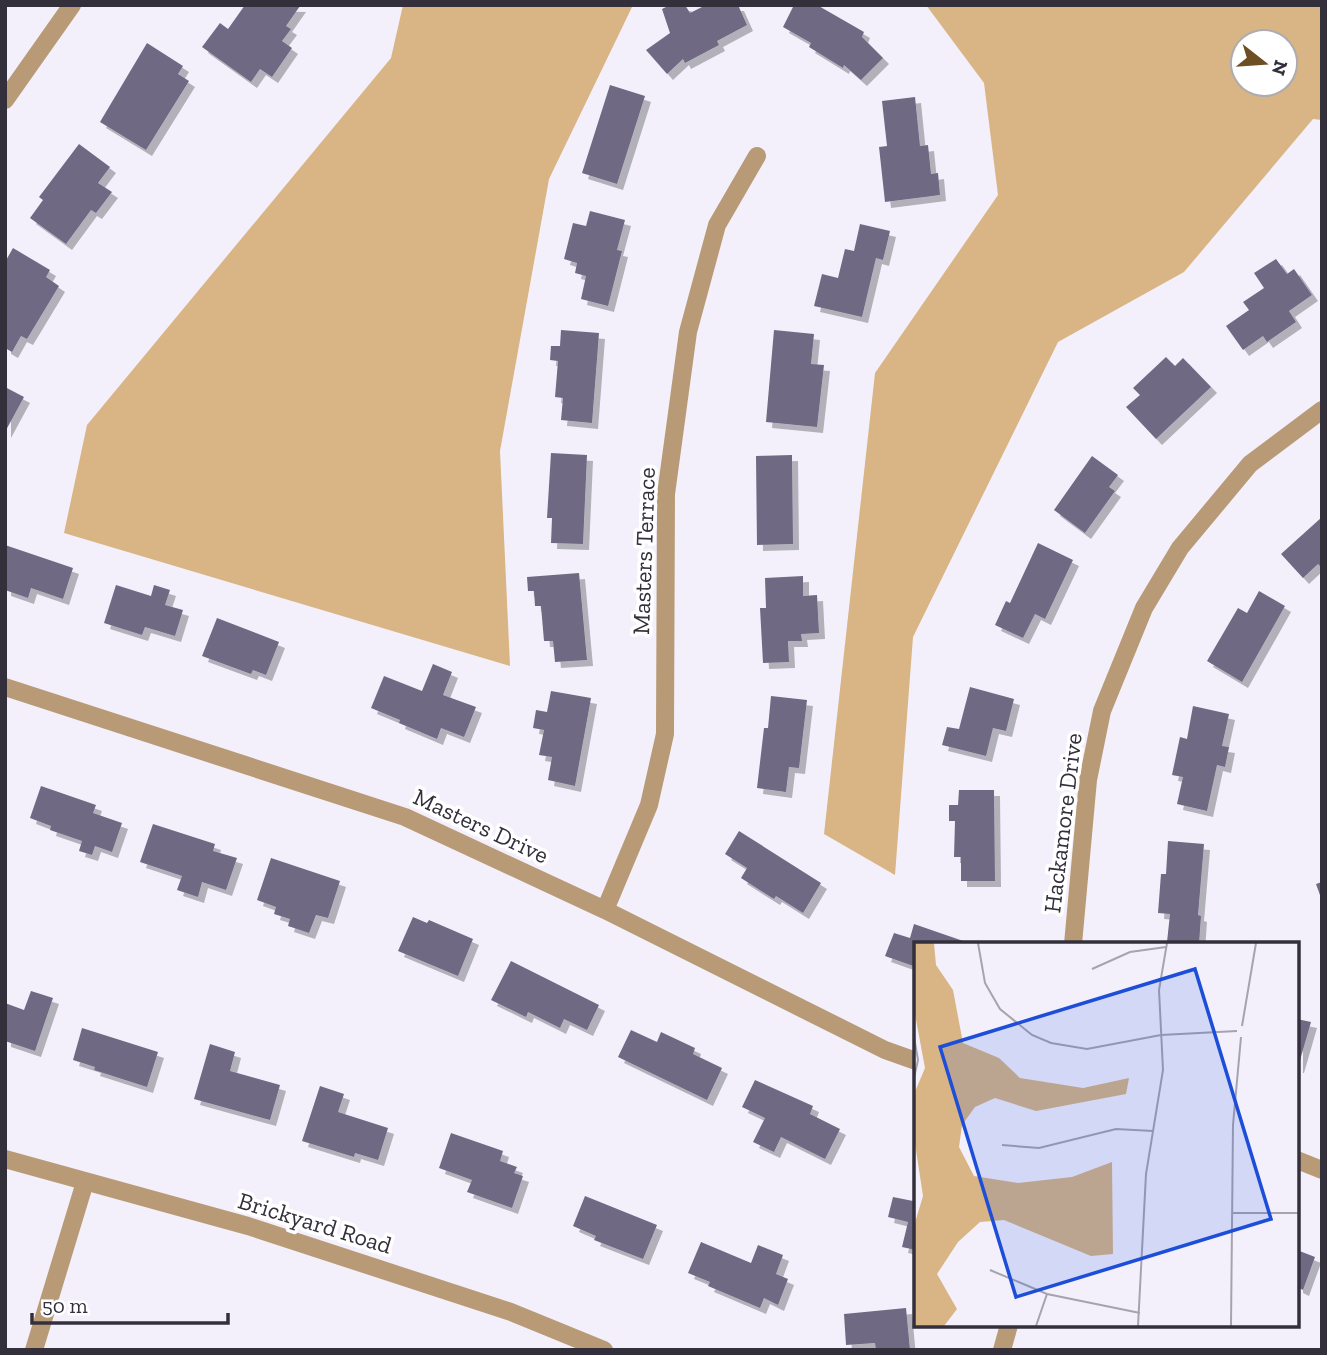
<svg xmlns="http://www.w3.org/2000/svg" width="1327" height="1355" font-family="'Zilla Slab',serif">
<defs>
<filter id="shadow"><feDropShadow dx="6" dy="6" stdDeviation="0" flood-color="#0004"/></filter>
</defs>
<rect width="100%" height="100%" fill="#f3f0fc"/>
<path fill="#d9b484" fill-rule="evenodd" d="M 403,5 L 633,5 L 549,179 L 500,451 L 510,666 L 64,533 L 87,425 L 391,58 Z
M 926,5 L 1322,5 L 1322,120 L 1313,119 L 1184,272 L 1058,342 L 913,637 L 895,875 L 824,834 L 875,373 L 998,195 L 984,83 ZM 1243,42 L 1285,42 L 1285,84 L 1243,84 Z"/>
<path fill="#706983" filter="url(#shadow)" d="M 245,5 L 300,6 L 286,26 L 291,29 L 282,41 L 292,48 L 272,77 L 260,69 L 251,82 L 202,47 L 220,23 L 228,29 Z
M 670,5 L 685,5 L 690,13 L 706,5 L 738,5 L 747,25 L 717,41 L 719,45 L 685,63 L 683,59 L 667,74 L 646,50 L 670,33 L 662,9 Z
M 794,5 L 817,5 L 864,32 L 862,37 L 883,58 L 861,80 L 844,65 L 843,68 L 809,47 L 811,43 L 783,27 Z
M 147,43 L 183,66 L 178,74 L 189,81 L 146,150 L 100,122 Z
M 610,85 L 645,96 L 617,184 L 582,173 Z
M 915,97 L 920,146 L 928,145 L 931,174 L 938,173 L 940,195 L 885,202 L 879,147 L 887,146 L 882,101 Z
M 79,144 L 110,167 L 98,183 L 112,192 L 96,213 L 91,210 L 66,244 L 30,218 L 43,200 L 39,197 Z
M 590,211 L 625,220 L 617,250 L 622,251 L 608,306 L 581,299 L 586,276 L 575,273 L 577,263 L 564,259 L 573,223 L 586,226 Z
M 860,224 L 890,231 L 883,260 L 876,258 L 862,317 L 814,306 L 822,274 L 838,278 L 845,249 L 854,251 Z
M 13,248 L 50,270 L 46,277 L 59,286 L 27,339 L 21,336 L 12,352 L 5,348 L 5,262 Z
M 1276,259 L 1287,274 L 1294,269 L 1312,295 L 1289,311 L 1296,322 L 1267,342 L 1263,336 L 1243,350 L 1226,326 L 1249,310 L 1243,302 L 1264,288 L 1254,273 Z
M 561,330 L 599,333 L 592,423 L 561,420 L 563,398 L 555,397 L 558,361 L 550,360 L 551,346 L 560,346 Z
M 774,330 L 814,334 L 811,364 L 824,365 L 817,427 L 766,422 Z
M 1166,357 L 1175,366 L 1183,358 L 1211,387 L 1156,439 L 1126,407 L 1140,395 L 1133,388 Z
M 5,387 L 24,397 L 5,432 Z
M 551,453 L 587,455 L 583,544 L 551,543 L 552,518 L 547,518 Z
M 792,455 L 793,544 L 757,545 L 756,456 Z
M 1092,456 L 1118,475 L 1109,487 L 1115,491 L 1085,533 L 1054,510 Z
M 1322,517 L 1322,568 L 1318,564 L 1303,578 L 1281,554 Z
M 1038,543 L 1073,560 L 1045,619 L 1035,614 L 1023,638 L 995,625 L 1006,601 L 1010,603 Z
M 5,545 L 73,568 L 63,599 L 31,588 L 28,598 L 5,590 Z
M 579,573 L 587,660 L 555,662 L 553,641 L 544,641 L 541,606 L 535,606 L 534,591 L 528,591 L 527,577 Z
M 803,576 L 803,596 L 817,595 L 819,633 L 801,634 L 802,641 L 788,641 L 789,662 L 763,663 L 760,608 L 766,608 L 765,578 Z
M 116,585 L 151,596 L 154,585 L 170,590 L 165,605 L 183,610 L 175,636 L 145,627 L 142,635 L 104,623 Z
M 1259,591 L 1285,606 L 1242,682 L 1207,661 L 1238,608 L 1247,613 Z
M 217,618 L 279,642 L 266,675 L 253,670 L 251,674 L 202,656 Z
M 433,664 L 452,672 L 443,695 L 476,707 L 464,737 L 441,728 L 437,739 L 399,723 L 400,720 L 371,708 L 384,676 L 422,691 Z
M 970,687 L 1014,699 L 1006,731 L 993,728 L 986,756 L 942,745 L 947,727 L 959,729 Z
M 551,691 L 591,698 L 575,786 L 548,780 L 552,757 L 539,755 L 544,730 L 533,728 L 536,710 L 547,712 Z
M 771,696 L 807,700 L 799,768 L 789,767 L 786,792 L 757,788 L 764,728 L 768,728 Z
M 1193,706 L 1229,714 L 1222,746 L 1229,747 L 1225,767 L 1217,765 L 1207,811 L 1177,804 L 1183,777 L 1172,775 L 1180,737 L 1187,739 Z
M 41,786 L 96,805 L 93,813 L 122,823 L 112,852 L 95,846 L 92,855 L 79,851 L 82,841 L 50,830 L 51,826 L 30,818 Z
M 959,790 L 994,790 L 995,881 L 961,881 L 961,857 L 954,857 L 955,821 L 949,821 L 949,805 L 958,805 Z
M 153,824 L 215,844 L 213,851 L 237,858 L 226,890 L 202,882 L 198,897 L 177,890 L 182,876 L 140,862 Z
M 739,831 L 821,883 L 803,913 L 776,896 L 774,899 L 741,878 L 747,868 L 725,854 Z
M 1168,841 L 1204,844 L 1198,915 L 1201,916 L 1199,944 L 1167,942 L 1170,914 L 1158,913 L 1161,874 L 1166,874 Z
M 271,858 L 340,881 L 328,918 L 316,915 L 309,933 L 288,926 L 290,919 L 274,914 L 276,907 L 257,900 Z
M 1322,882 L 1322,898 L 1321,898 L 1316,884 Z
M 413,917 L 427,923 L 429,920 L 473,939 L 458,976 L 398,951 Z
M 914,924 L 969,943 L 969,944 L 916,944 L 916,967 L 885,956 L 894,933 L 910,938 Z
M 511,961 L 599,1005 L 587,1030 L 564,1019 L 560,1028 L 528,1012 L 526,1017 L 491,1000 Z
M 31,991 L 53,998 L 35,1051 L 5,1041 L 5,1003 L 24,1010 Z
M 1297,1019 L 1311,1022 L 1298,1067 L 1297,1067 Z
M 82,1028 L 158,1052 L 147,1087 L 94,1070 L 95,1067 L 73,1060 Z
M 631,1030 L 657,1042 L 661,1032 L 695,1048 L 693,1054 L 722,1068 L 707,1100 L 618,1057 Z
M 210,1044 L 235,1052 L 230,1071 L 280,1085 L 270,1120 L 194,1099 Z
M 755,1080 L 813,1106 L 810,1114 L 840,1129 L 825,1159 L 781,1137 L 774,1152 L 753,1142 L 765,1118 L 742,1107 Z
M 320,1086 L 344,1094 L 338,1112 L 388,1128 L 378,1160 L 355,1153 L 354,1157 L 302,1141 Z
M 451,1133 L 503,1151 L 500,1161 L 517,1167 L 514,1173 L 523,1176 L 512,1208 L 467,1192 L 472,1180 L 439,1168 Z
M 915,1194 L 916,1194 L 916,1250 L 902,1247 L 908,1222 L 888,1217 L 893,1197 L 913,1201 Z
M 585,1196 L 657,1225 L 643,1259 L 594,1240 L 596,1236 L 573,1226 Z
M 701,1242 L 751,1263 L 758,1245 L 783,1255 L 776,1274 L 788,1279 L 778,1305 L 764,1298 L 760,1308 L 708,1286 L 710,1282 L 688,1273 Z
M 1297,1250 L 1315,1257 L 1303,1290 L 1297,1287 Z
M 906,1308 L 910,1350 L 876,1350 L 875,1343 L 846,1345 L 844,1314 Z"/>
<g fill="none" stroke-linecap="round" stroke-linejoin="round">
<path stroke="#b89b76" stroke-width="18" d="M 5,100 L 72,5
M 5,687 L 405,817 L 605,910 L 885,1050 L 916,1061
M 605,910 L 649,805 L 665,734 L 666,494 L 688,332 L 717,225 L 757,156
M 1073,944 L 1088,780 L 1102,711 L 1144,608 L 1180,548 L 1250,464 L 1322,410
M 1297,1160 L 1322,1170
M 34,1350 L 85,1182
M 1002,1350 L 1009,1325"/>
<path stroke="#b89b76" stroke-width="18" d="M 5,1159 L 248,1226 L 511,1312 L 604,1350"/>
</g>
<g text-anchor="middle" stroke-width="7" stroke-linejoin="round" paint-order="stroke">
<g font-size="24" fill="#33303c" stroke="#fff">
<text transform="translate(644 551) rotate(-88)" y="8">Masters Terrace</text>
<text transform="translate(1063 823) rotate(-83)" y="8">Hackamore Drive</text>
<text transform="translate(481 826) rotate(25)" y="8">Masters Drive</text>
<text transform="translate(315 1223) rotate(17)" y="8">Brickyard Road</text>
</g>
</g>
<g transform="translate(914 942)">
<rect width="385" height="385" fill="#f3f0fc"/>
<path d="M 0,1 L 20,1 L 22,23 L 39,48 L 49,101 L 85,116 L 106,136 L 169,146 L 215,136 L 212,152 L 122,169 L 81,156 L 61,165 L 48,183 L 45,205 L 60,234 L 104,241 L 158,235 L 198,220 L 199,312 L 177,314 L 90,278 L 66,280 L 44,300 L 23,332 L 43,367 L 30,384 L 0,384 L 0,284 L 9,254 L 0,195 L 0,152 L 11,126 L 0,67 Z" fill="#d9b484"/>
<path fill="none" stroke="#a6a3af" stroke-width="2" d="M 64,1 L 71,41 L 86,67 L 118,93 L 137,101 L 173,107 L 247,93 L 323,89M 178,27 L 216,10 L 252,5M 328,84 L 342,1M 0,95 L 4,118 L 0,136M 88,203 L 125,206 L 202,187 L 239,189M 319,271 L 385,271M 76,328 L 133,352 L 226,371M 122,384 L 133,352M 224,384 L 232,232 L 249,128 L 245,48 L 253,1M 317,384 L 319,183 L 327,95"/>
<path fill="#1d4ed8" fill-opacity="0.15" stroke="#1d4ed8" stroke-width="3.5" d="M 281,27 L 357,277 L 102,355 L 26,105 Z"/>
<rect width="385" height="385" fill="none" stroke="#33303c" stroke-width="3.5"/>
</g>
<rect width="1327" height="1355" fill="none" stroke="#33303c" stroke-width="14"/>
<g transform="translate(1264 63) rotate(107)"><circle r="33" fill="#ffffff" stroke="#adacb1" stroke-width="2"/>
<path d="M0-5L12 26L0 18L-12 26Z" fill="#6e4f24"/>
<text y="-10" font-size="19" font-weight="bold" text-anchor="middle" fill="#33303c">N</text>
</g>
<path d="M32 1313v10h196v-10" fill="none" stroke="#33303c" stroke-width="3.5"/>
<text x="42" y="1313" font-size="21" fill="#33303c" stroke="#ffffff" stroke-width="5" paint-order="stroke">50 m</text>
</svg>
